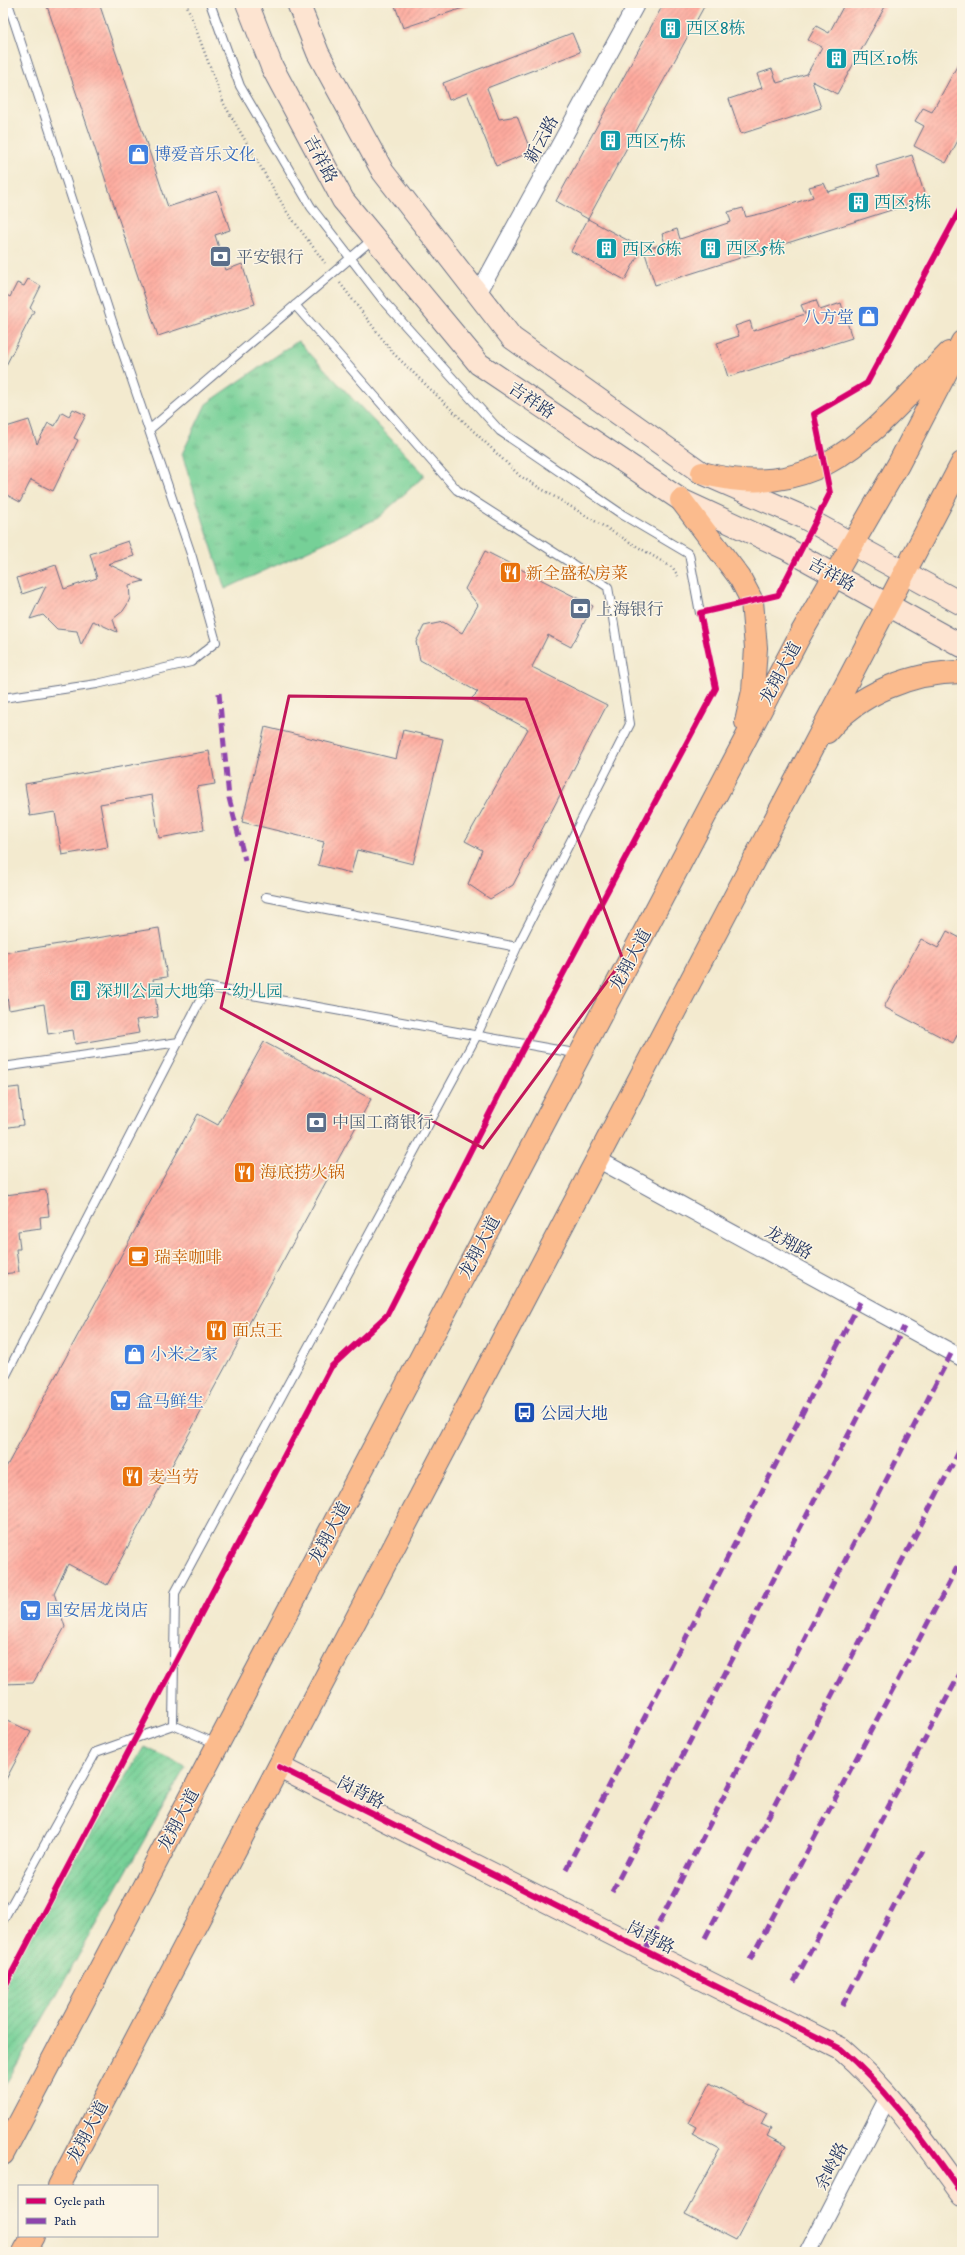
<svg xmlns="http://www.w3.org/2000/svg" width="965" height="2255" font-family="'IM FELL DW Pica','Noto Serif SC',serif">
<defs>
<pattern id="grass-tufts" width="24" height="20" patternUnits="userSpaceOnUse"><rect width="24" height="20" fill="#76d097"/><path d="M3 7l-1-3M5 7V3M7 7l1-3M15 17l-1-3M17 17v-4M19 17l1-3" fill="none" stroke="#60a97e"/></pattern>
<pattern id="garden-furrows" width="10" height="10" patternUnits="userSpaceOnUse"><rect width="10" height="10" fill="#76d097"/><path d="M-1 1l2-2M0 10L10 0M9 11l2-2" fill="none" stroke="#60a97e"/></pattern>
<pattern id="building-hatch" width="6" height="6" patternUnits="userSpaceOnUse"><rect width="6" height="6" fill="#feaa9e"/><path d="M-1 1l2-2M0 6l6-6M5 7l2-2" fill="none" stroke="#cd8b84"/></pattern>
</defs>
<rect width="100%" height="100%" fill="#fcf5e5"/>
<filter id="ink" filterUnits="userSpaceOnUse"><feTurbulence type="fractalNoise" baseFrequency=".025" numOctaves="2"/><feDisplacementMap in="SourceGraphic" scale="8" xChannelSelector="R" yChannelSelector="G"/><feConvolveMatrix kernelMatrix="1 2 1 2 8 2 1 2 1" color-interpolation-filters="sRGB"/></filter>
<filter id="wash" filterUnits="userSpaceOnUse"><feTurbulence type="fractalNoise" baseFrequency=".012" numOctaves="4" result="noise"/><feDisplacementMap in="SourceGraphic" scale="16" xChannelSelector="R" yChannelSelector="G"/><feGaussianBlur stdDeviation="0.9" result="paint"/><feColorMatrix in="noise" values="0 0 0 0 0 0 0 0 0 0 0 0 0 0 0 0 0 1.4 0 .05"/><feComposite in="paint" operator="in"/></filter>
<g filter="url(#wash)">
<rect width="100%" height="100%" fill="#f3eacf"/>
<path fill="url(#grass-tufts)" stroke="#48807a" d="M 298,341 L 425,475 L 378,518 L 225,589 L 182,454 L 206,404 Z"/>
<path fill="url(#garden-furrows)" stroke="#48807a" d="M 144,1747 L 186,1766 L 3,2089 L 3,1977 Z"/>
<g id="blocks">
<path fill="url(#building-hatch)" d="M 46,3 L 99,3 L 168,207 L 217,191 L 230,230 L 215,235 L 226,270 L 242,264 L 255,304 L 158,336 Z
M 394,3 L 469,3 L 469,6 L 403,28 Z
M 664,3 L 706,3 L 588,219 L 556,201 Z
M 845,3 L 887,3 L 837,94 L 812,81 L 821,108 L 741,134 L 729,99 L 762,88 L 757,74 L 772,69 L 777,83 L 807,74 L 822,47 L 808,40 L 816,26 L 829,33 Z
M 572,33 L 580,52 L 487,88 L 499,119 L 517,116 L 531,152 L 496,166 L 467,93 L 449,100 L 443,83 Z
M 962,57 L 962,133 L 946,163 L 914,146 L 924,126 L 915,121 L 923,108 L 932,112 Z
M 912,155 L 926,199 L 655,285 L 644,250 L 665,243 L 662,234 L 677,229 L 680,239 L 731,222 L 728,212 L 743,208 L 746,217 L 768,212 L 813,197 L 809,187 L 824,183 L 828,192 L 879,176 L 876,166 Z
M 588,219 L 642,248 L 625,280 L 571,251 Z
M 28,279 L 41,286 L 30,308 L 34,311 L 3,371 L 3,293 L 10,297 L 17,283 L 24,286 Z
M 816,300 L 820,310 L 841,303 L 852,338 L 728,377 L 717,343 L 739,336 L 735,326 L 750,321 L 753,331 L 805,314 L 801,305 Z
M 73,409 L 86,415 L 74,438 L 78,440 L 53,491 L 31,480 L 20,502 L 3,493 L 3,428 L 29,420 L 37,444 L 48,423 L 55,426 L 62,412 L 69,416 Z
M 128,541 L 134,556 L 108,564 L 144,581 L 129,585 L 130,598 L 127,605 L 123,611 L 113,619 L 117,632 L 93,621 L 81,645 L 77,631 L 57,629 L 43,615 L 30,619 L 46,586 L 22,594 L 17,578 L 56,565 L 64,589 L 97,578 L 90,554 Z
M 485,551 L 593,606 L 571,647 L 548,635 L 532,667 L 607,705 L 513,885 L 490,899 L 468,884 L 482,850 L 465,841 L 528,729 L 471,699 L 478,692 L 420,660 L 416,642 L 424,626 L 443,622 L 462,633 L 478,605 L 465,589 Z
M 265,727 L 396,759 L 403,730 L 443,739 L 413,864 L 357,850 L 351,873 L 318,865 L 324,842 L 242,822 Z
M 209,751 L 215,784 L 197,787 L 204,830 L 159,838 L 152,795 L 100,804 L 108,847 L 62,855 L 55,812 L 30,816 L 25,784 Z
M 159,928 L 167,977 L 153,979 L 158,1017 L 136,1020 L 139,1033 L 75,1044 L 73,1030 L 48,1034 L 44,1004 L 9,1010 L 3,971 L 3,953 Z
M 947,931 L 962,939 L 962,1026 L 953,1043 L 884,1007 L 921,939 L 938,948 Z
M 264,1042 L 371,1099 L 107,1585 L 68,1564 L 54,1593 L 65,1627 L 33,1683 L 3,1684 L 3,1473 L 198,1114 L 218,1125 Z
M 19,1087 L 23,1125 L 3,1128 L 3,1089 Z
M 46,1190 L 49,1216 L 40,1217 L 41,1228 L 18,1231 L 20,1249 L 16,1249 L 19,1272 L 3,1274 L 3,1207 L 6,1206 L 5,1195 Z
M 3,1718 L 31,1732 L 3,1785 Z
M 710,2083 L 767,2113 L 761,2124 L 771,2129 L 767,2136 L 786,2146 L 736,2240 L 685,2214 L 720,2149 L 692,2134 L 696,2127 L 689,2123 Z"/>
</g>
</g>
<g filter="url(#ink)">
<use href="#blocks" fill-opacity="0" stroke="#677086" stroke-width="1"/>
<g fill="none" stroke-linecap="round" stroke-linejoin="round">
<defs>
<path id="lane" d="M 210,3 L 240,86 L 311,207 L 386,304 L 500,431 L 623,515 L 689,554 L 700,613
M 150,429 L 374,238
M 3,698 L 97,684 L 191,662 L 216,642 L 192,557 L 114,327 L 8,3
M 266,897 L 517,947
M 3,1067 L 179,1042
M 3,1381 L 207,987 L 580,1054
M 173,1725 L 217,1744
M 3,1920 L 96,1752 L 173,1725 L 175,1593 L 477,1035 L 517,947 L 630,724 L 608,587 L 457,490 L 295,305"/>
<path id="street" d="M 478,294 L 637,3
M 597,1159 L 962,1358
M 808,2252 L 888,2097"/>
<path id="secondary" d="M 247,3 L 272,67 L 343,200 L 479,364 L 681,500 L 785,548 L 962,646
M 298,3 L 318,53 L 383,172 L 512,338 L 702,473 L 803,517 L 962,604
M 279,1767 L 841,2049 C 889,2090 925,2143 962,2194"/>
<path id="primary" d="M 702,473 C 823,505 873,430 949,353
M 681,500 L 740,578 L 752,601 L 756,648 L 753,691 L 746,722
M 827,732 C 858,693 913,672 962,672
M 3,2154 L 799,637 L 898,465 L 962,342
M 59,2186 L 962,463
M 24,2252 L 33,2236"/>
</defs>
<use href="#lane" stroke="#677086" stroke-width="10"/>
<use href="#street" stroke="#677086" stroke-width="18"/>
<use href="#secondary" stroke="#677086" stroke-width="24"/>
<use href="#primary" stroke="#677086" stroke-width="24"/>
<path stroke="#677086" stroke-width="2.5" stroke-dasharray="1 3" stroke-linecap="butt" d="M 186,3 L 224,104 L 287,212 L 325,263
M 340,283 L 393,353 L 520,476 L 673,568 L 678,576"/>
<use href="#lane" stroke="#fff" stroke-width="8"/>
<use href="#street" stroke="#fff" stroke-width="16"/>
<use href="#secondary" stroke="#fde4d1" stroke-width="22"/>
<use href="#primary" stroke="#fbbb8d" stroke-width="22"/>
<path stroke="#8e44ad" stroke-width="5" stroke-dasharray="10 5" stroke-linecap="butt" d="M 219,693 L 229,798 L 245,860
M 566,1869 L 860,1302
M 612,1892 L 904,1327
M 705,1938 L 962,1446
M 645,1950 L 952,1352
M 750,1960 L 962,1558
M 794,1982 L 962,1670
M 842,2006 L 925,1847"/>
<defs>
<path id="cycleway" d="M 279,1767 L 841,2049 C 889,2090 925,2143 962,2194
M 3,1999 L 5,1986 L 331,1367 L 387,1315 L 507,1079 L 716,688 L 700,613 L 778,595 L 830,493 L 814,414 L 867,383 L 962,206"/>
</defs>
<use href="#cycleway" stroke="#fcf5e5" stroke-width="8"/>
<use href="#cycleway" stroke="#d6006c" stroke-width="6"/>
</g>
</g>
<path fill="none" stroke="#c2185b" stroke-width="3" stroke-linejoin="round" d="M 289,696 L 526,699 L 623,960 L 483,1148 L 221,1008 Z"/>
<defs>
<symbol id="building-square" viewBox="-11 -11 22 22"><rect x="-9" y="-9" width="18" height="18" rx="4" fill="#0f9aa8" stroke="#fcf5e5"/><path d="M-4-6H4V6H1V3H-1V6H-4ZM-2.5-4.3h1.7v1.8h-1.7ZM.8-4.3h1.7v1.8H.8ZM-2.5-1h1.7V.8h-1.7ZM.8-1h1.7V.8H.8Z" fill="#fff"/></symbol>
<symbol id="shop-square" viewBox="-11 -11 22 22"><rect x="-9" y="-9" width="18" height="18" rx="4" fill="#3f7fe0" stroke="#fcf5e5"/><path d="M-5-2.5h2.3a2.7 3.5 0 0 1 5.4 0H5L5.5 6h-11ZM-1.5-2.5h3a1.5 2.3 0 0 0-3 0Z" fill="#fff"/></symbol>
<symbol id="bank-square" viewBox="-11 -11 22 22"><rect x="-9" y="-9" width="18" height="18" rx="4" fill="#5c6f8a" stroke="#fcf5e5"/><path d="M-6-4H6V4H-6ZM0-2.3a2.3 2.3 0 1 0 0 4.6a2.3 2.3 0 1 0 0-4.6Z" fill="#fff"/></symbol>
<symbol id="restaurant-square" viewBox="-11 -11 22 22"><rect x="-9" y="-9" width="18" height="18" rx="4" fill="#e8710a" stroke="#fcf5e5"/><path d="M-5-6h1v4h1v-4h1v4h1v-4h1v5L-1.5 .5V6h-2V.5L-5-1ZM5-6V6H3V1.5H1.5Q1.5-4 5-6Z" fill="#fff"/></symbol>
<symbol id="cafe-square" viewBox="-11 -11 22 22"><rect x="-9" y="-9" width="18" height="18" rx="4" fill="#e8710a" stroke="#fcf5e5"/><path d="M-5.5-4.5H6V0H3Q3 3.5 0 3.5H-2.5Q-5.5 3.5-5.5 0ZM3-3.2v2h1.7v-2ZM-6 4.5H4V6H-6Z" fill="#fff"/></symbol>
<symbol id="supermarket-square" viewBox="-11 -11 22 22"><rect x="-9" y="-9" width="18" height="18" rx="4" fill="#3f7fe0" stroke="#fcf5e5"/><path d="M-6-5.5h2.5l.6 2H6L4.5 2H-2.5L-4.4-4H-6ZM-1.5 3.2a1.3 1.3 0 1 0 .1 0ZM3 3.2a1.3 1.3 0 1 0 .1 0Z" fill="#fff"/></symbol>
<symbol id="bus-square" viewBox="-11 -11 22 22"><rect x="-9" y="-9" width="18" height="18" rx="4" fill="#1a4fb4" stroke="#fcf5e5"/><path d="M-5-6H5V4H4V6H2V4H-2V6H-4V4H-5ZM-3.5-4V0h7V-4ZM-3.5 1.2v1.5H-2V1.2ZM2 1.2v1.5H3.5V1.2Z" fill="#fff"/></symbol>
</defs>
<g fill-rule="evenodd">
<use href="#building-square" x="658" y="16" width="25" height="25"/>
<use href="#building-square" x="824" y="46" width="25" height="25"/>
<use href="#building-square" x="598" y="128" width="25" height="25"/>
<use href="#shop-square" x="126" y="142" width="25" height="25"/>
<use href="#building-square" x="846" y="190" width="25" height="25"/>
<use href="#building-square" x="698" y="236" width="25" height="25"/>
<use href="#building-square" x="594" y="236" width="25" height="25"/>
<use href="#bank-square" x="208" y="244" width="25" height="25"/>
<use href="#shop-square" x="856" y="304" width="25" height="25"/>
<use href="#restaurant-square" x="498" y="560" width="25" height="25"/>
<use href="#bank-square" x="568" y="596" width="25" height="25"/>
<use href="#building-square" x="68" y="978" width="25" height="25"/>
<use href="#bank-square" x="304" y="1110" width="25" height="25"/>
<use href="#restaurant-square" x="232" y="1160" width="25" height="25"/>
<use href="#cafe-square" x="126" y="1244" width="25" height="25"/>
<use href="#restaurant-square" x="204" y="1318" width="25" height="25"/>
<use href="#shop-square" x="122" y="1342" width="25" height="25"/>
<use href="#supermarket-square" x="108" y="1388" width="25" height="25"/>
<use href="#bus-square" x="512" y="1400" width="25" height="25"/>
<use href="#restaurant-square" x="120" y="1464" width="25" height="25"/>
<use href="#supermarket-square" x="18" y="1598" width="25" height="25"/>
</g>
<g text-anchor="middle" stroke-width="3" stroke-linejoin="round" paint-order="stroke">
<g font-size="17" fill="#0d838f" stroke="#fcf5e5" text-anchor="start">
<text x="686" y="34">西区8栋</text>
<text x="852" y="64">西区10栋</text>
<text x="626" y="147">西区7栋</text>
<text x="874" y="208">西区3栋</text>
<text x="726" y="254">西区5栋</text>
<text x="622" y="255">西区6栋</text>
<text x="96" y="997">深圳公园大地第一幼儿园</text>
</g>
<g font-size="17" fill="#1b2f5e" stroke="#fcf5e5">
<text transform="translate(541 139) rotate(-61)" y="6">新云路</text>
<text transform="translate(321 159) rotate(62)" y="6">吉祥路</text>
<text transform="translate(532 400) rotate(34)" y="6">吉祥路</text>
<text transform="translate(832 574) rotate(29)" y="6">吉祥路</text>
<text transform="translate(780 673) rotate(-62)" y="6">龙翔大道</text>
<text transform="translate(630 960) rotate(-62)" y="6">龙翔大道</text>
<text transform="translate(789 1242) rotate(29)" y="6">龙翔路</text>
<text transform="translate(479 1247) rotate(-62)" y="6">龙翔大道</text>
<text transform="translate(329 1533) rotate(-62)" y="6">龙翔大道</text>
<text transform="translate(361 1792) rotate(27)" y="6">岗背路</text>
<text transform="translate(178 1820) rotate(-62)" y="6">龙翔大道</text>
<text transform="translate(651 1937) rotate(27)" y="6">岗背路</text>
<text transform="translate(87 2132) rotate(-62)" y="6">龙翔大道</text>
<text transform="translate(831 2166) rotate(-63)" y="6">余岭路</text>
</g>
<g font-size="17" fill="#366cbe" stroke="#fcf5e5" text-anchor="start">
<text x="154" y="160">博爱音乐文化</text>
<text x="854" y="323" text-anchor="end">八方堂</text>
<text x="150" y="1360">小米之家</text>
<text x="136" y="1407">盒马鲜生</text>
<text x="46" y="1616">国安居龙岗店</text>
</g>
<g font-size="17" fill="#4e5e75" stroke="#fcf5e5" text-anchor="start">
<text x="236" y="263">平安银行</text>
<text x="596" y="615">上海银行</text>
<text x="332" y="1128">中国工商银行</text>
</g>
<g font-size="17" fill="#c56008" stroke="#fcf5e5" text-anchor="start">
<text x="526" y="579">新全盛私房菜</text>
<text x="260" y="1178">海底捞火锅</text>
<text x="154" y="1263">瑞幸咖啡</text>
<text x="232" y="1336">面点王</text>
<text x="148" y="1483">麦当劳</text>
</g>
<g font-size="17" fill="#164399" stroke="#fcf5e5" text-anchor="start">
<text x="540" y="1419">公园大地</text>
</g>
</g>
<rect width="965" height="2255" fill="none" stroke="#fcf5e5" stroke-width="16"/>
<rect x="18" y="2185" width="140" height="52" fill="#fcf5e5" stroke="#a2a6af"/>
<rect x="26" y="2198" width="20" height="6" fill="#d6006c" stroke="#a2a6af"/>
<text x="54" y="2205" font-size="12" fill="#1b2f5e">Cycle path</text>
<rect x="26" y="2218" width="20" height="6" fill="#8e44ad" stroke="#a2a6af"/>
<text x="54" y="2225" font-size="12" fill="#1b2f5e">Path</text>
</svg>
